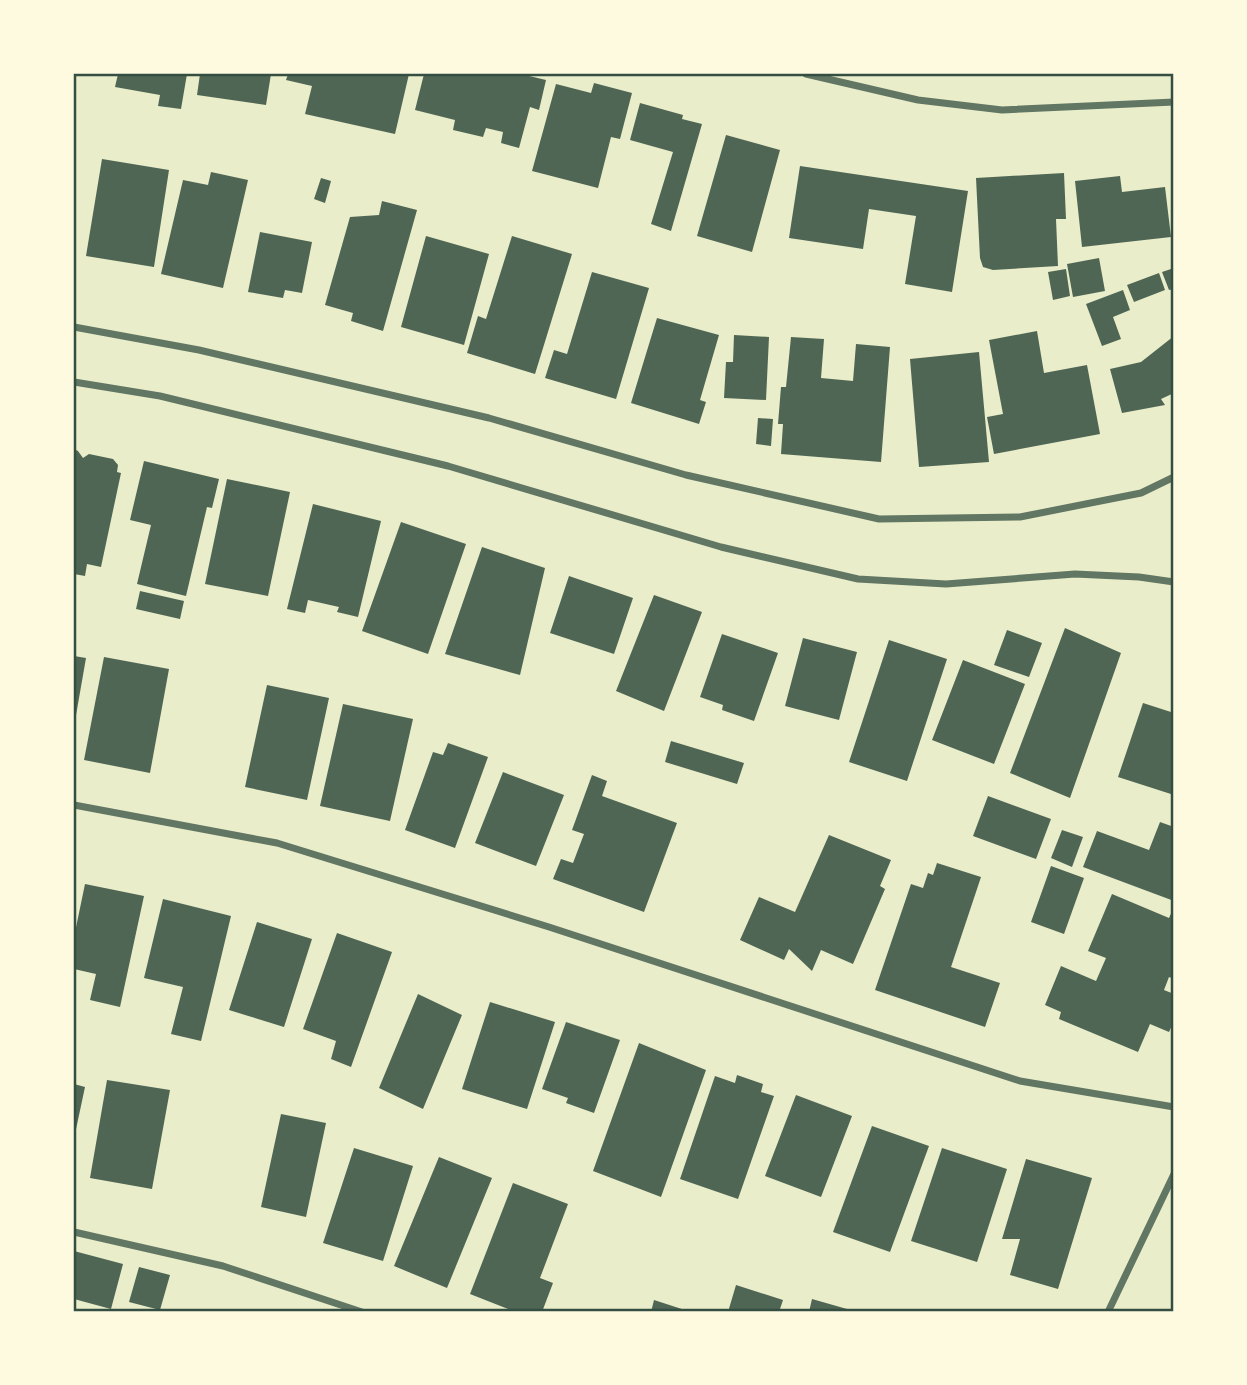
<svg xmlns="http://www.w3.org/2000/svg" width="1247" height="1385" font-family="'Work Sans',sans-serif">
<rect width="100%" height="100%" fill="#e9edc9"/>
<path fill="#4f6655" d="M 118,74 L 187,74 L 181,109 L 158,106 L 160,95 L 115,87 Z
M 200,74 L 271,74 L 266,105 L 197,95 Z
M 288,74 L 409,74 L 395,134 L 305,114 L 312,86 L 286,80 Z
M 424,74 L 521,74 L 546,80 L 539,110 L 530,107 L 519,148 L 501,143 L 503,132 L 486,128 L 483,137 L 453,130 L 455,120 L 415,110 Z
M 594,83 L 632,93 L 620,139 L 611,137 L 598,188 L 532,171 L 556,84 L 591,93 Z
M 640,103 L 683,115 L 682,119 L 702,124 L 671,231 L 651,224 L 673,152 L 630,140 Z
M 726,135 L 780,150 L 752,252 L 697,236 Z
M 102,159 L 169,170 L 154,267 L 86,256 Z
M 800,166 L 968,191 L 952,292 L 905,284 L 916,216 L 869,209 L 863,249 L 789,238 Z
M 211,172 L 248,180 L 223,288 L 161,274 L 183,180 L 208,185 Z
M 1064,173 L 1066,219 L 1056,219 L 1058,266 L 993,270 L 983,267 L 980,258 L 976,178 Z
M 1120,176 L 1122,192 L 1165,187 L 1171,237 L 1082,247 L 1075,181 Z
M 321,178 L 331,181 L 325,203 L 314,199 Z
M 382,201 L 417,210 L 383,331 L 351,321 L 353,313 L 325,305 L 350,217 L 379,215 Z
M 260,232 L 312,242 L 302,293 L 285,290 L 283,298 L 248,292 Z
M 426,236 L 489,254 L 464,345 L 401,327 Z
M 512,236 L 572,254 L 535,374 L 467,353 L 478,316 L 486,319 Z
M 1099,258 L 1105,291 L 1073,297 L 1067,264 Z
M 1174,268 L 1174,289 L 1169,290 L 1162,272 Z
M 1066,269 L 1070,296 L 1053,300 L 1048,272 Z
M 592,272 L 649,288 L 616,399 L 545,378 L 554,350 L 567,354 Z
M 1159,273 L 1165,290 L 1134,302 L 1127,285 Z
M 1123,290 L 1130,310 L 1113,317 L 1121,339 L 1102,346 L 1086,304 Z
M 657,318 L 719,335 L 700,400 L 706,402 L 699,424 L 631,403 Z
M 1037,331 L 1044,373 L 1087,365 L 1100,434 L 994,454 L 987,417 L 1003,414 L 989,340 Z
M 734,335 L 769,337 L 766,400 L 724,398 L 726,362 L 733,362 Z
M 1174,336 L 1174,393 L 1161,399 L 1165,405 L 1122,413 L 1110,369 L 1141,362 Z
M 791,337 L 824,339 L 821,378 L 853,381 L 856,344 L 890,347 L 881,462 L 781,454 L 783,424 L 778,424 L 781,387 L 786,387 Z
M 979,352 L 989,462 L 919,467 L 910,359 Z
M 758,418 L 773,419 L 771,446 L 756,444 Z
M 74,449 L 78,451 L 83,458 L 89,454 L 113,459 L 118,465 L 117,472 L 121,473 L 101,567 L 87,564 L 85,576 L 74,574 Z
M 144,461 L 219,479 L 212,508 L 207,507 L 186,596 L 137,584 L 151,525 L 130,520 Z
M 227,479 L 290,492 L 268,596 L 205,584 Z
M 313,504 L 381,521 L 358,617 L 337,612 L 339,607 L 308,600 L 305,613 L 287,609 Z
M 401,522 L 466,544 L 428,654 L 362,631 Z
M 482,547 L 545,568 L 520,675 L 445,654 Z
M 569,576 L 633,598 L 614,654 L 550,633 Z
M 140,591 L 184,601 L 180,619 L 136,609 Z
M 654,595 L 702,612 L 664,711 L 616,691 Z
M 1065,628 L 1121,653 L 1070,798 L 1010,773 Z
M 1007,630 L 1042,643 L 1029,677 L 994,665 Z
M 722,634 L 778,653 L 754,721 L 722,710 L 723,705 L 700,697 Z
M 803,638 L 857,652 L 839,720 L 785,706 Z
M 889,640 L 947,659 L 907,781 L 849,762 Z
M 74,656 L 86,658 L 75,721 L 74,721 Z
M 104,657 L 169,669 L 150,773 L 84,760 Z
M 963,660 L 1025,684 L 994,764 L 932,740 Z
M 267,685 L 329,698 L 307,800 L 245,787 Z
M 1143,703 L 1174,713 L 1174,795 L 1118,777 Z
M 343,704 L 413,719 L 390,821 L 320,806 Z
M 671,741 L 744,763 L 737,784 L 665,762 Z
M 448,743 L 488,757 L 455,848 L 405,830 L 433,752 L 443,755 Z
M 503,772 L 564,795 L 536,866 L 475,843 Z
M 592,775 L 607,781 L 602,796 L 677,823 L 644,912 L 553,879 L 561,859 L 573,863 L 584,834 L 572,830 Z
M 988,796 L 1051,819 L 1036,859 L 973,836 Z
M 1160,822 L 1174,827 L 1174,901 L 1083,867 L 1097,831 L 1149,850 Z
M 1062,830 L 1083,837 L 1072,867 L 1051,858 Z
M 829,835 L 891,860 L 880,886 L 885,889 L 853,964 L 821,950 L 812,971 L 789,949 L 784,960 L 740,940 L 759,897 L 795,912 Z
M 937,863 L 981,877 L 951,967 L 1000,983 L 985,1027 L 875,990 L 911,884 L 923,888 L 928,873 L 933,875 Z
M 1051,866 L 1084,878 L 1064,934 L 1031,922 Z
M 85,884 L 144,896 L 120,1007 L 90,1000 L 96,974 L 74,969 L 74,937 Z
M 1112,894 L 1169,918 L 1174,907 L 1174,979 L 1169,977 L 1164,990 L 1174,994 L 1174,1021 L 1169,1032 L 1150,1024 L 1138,1052 L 1059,1019 L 1061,1012 L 1045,1005 L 1061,966 L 1096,981 L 1106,958 L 1088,951 Z
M 163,899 L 231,916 L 201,1041 L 171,1034 L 183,987 L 144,978 Z
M 257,922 L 312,939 L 284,1027 L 229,1010 Z
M 337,933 L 392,952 L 351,1067 L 331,1059 L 336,1041 L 303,1029 Z
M 418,994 L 462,1015 L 423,1109 L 379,1088 Z
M 490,1002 L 555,1022 L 527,1109 L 462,1089 Z
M 566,1022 L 620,1040 L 594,1113 L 566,1103 L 568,1098 L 542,1089 Z
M 639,1043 L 706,1070 L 661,1197 L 593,1171 Z
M 737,1075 L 763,1084 L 761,1092 L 774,1096 L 738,1199 L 680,1179 L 715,1076 L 735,1083 Z
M 107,1080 L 170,1090 L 152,1189 L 90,1178 Z
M 74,1084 L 85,1087 L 75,1134 L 74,1134 Z
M 796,1095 L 852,1116 L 821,1197 L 765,1176 Z
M 281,1114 L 326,1123 L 306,1217 L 261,1207 Z
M 872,1126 L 929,1146 L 890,1252 L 833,1232 Z
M 354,1148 L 413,1166 L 383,1261 L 323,1243 Z
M 942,1148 L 1007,1169 L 977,1262 L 911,1241 Z
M 439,1157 L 492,1178 L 447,1288 L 394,1266 Z
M 1026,1159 L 1092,1178 L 1058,1289 L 1010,1275 L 1020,1239 L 1002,1239 Z
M 513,1183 L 568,1204 L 540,1278 L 553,1283 L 542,1312 L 516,1312 L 470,1294 Z
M 74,1251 L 123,1264 L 111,1309 L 74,1299 Z
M 139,1267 L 170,1275 L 160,1310 L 129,1302 Z
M 736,1285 L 783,1300 L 779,1312 L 728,1312 Z
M 812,1299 L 854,1311 L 854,1312 L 809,1312 Z
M 654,1300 L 688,1311 L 688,1312 L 651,1312 Z"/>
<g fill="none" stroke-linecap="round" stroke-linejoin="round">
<path stroke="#617663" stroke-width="7" d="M 806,74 L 918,100 L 1002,110 L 1174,102
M 74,327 L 199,350 L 489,418 L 686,475 L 879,519 L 1020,517 L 1141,493 L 1174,477
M 74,382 L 160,396 L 448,466 L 721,547 L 858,579 L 946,584 L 1075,574 L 1139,577 L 1174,582
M 74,805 L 277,843 L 549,927 L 1020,1081 L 1174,1107
M 74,1232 L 223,1266 L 362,1312
M 1108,1312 L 1174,1174"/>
</g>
<rect width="1247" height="1385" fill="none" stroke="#fefae0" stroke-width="150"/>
<rect x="75" y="75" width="1097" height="1235" fill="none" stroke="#344e41" stroke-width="2.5"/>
</svg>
